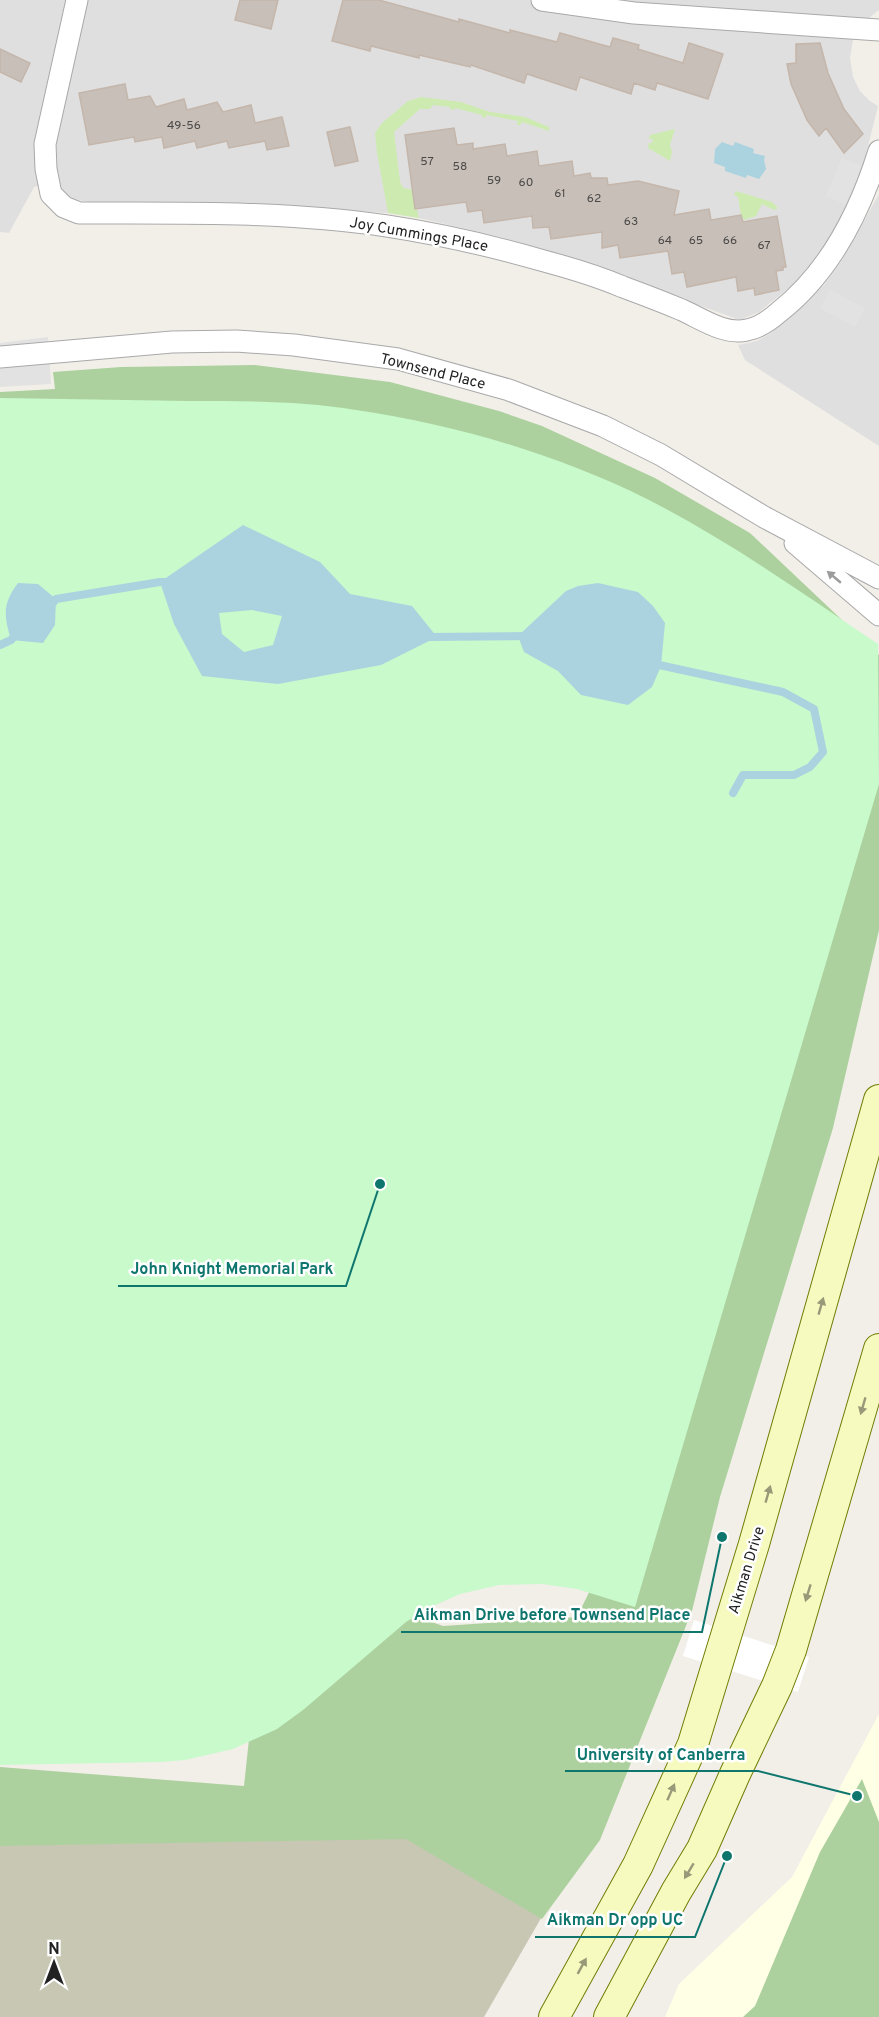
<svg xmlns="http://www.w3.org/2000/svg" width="879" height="2017" font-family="Overpass,sans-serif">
<rect width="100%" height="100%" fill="#f2efe9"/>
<path fill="#e0dfdf" d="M 0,0 L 879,0 L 879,10 L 863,23 L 853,40 L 850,58 L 853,77 L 860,91 L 870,101 L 878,106 L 863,166 L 853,193 L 828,242 L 801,278 L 759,312 L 740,320 L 695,304 L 621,274 L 541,249 L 501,237 L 419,218 L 388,213 L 219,202 L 87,202 L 75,199 L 64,194 L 59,181 L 34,187 L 9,233 L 0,232 Z
M 879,194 L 879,446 L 745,360 L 738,345 L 757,341 L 771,333 L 824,285 L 840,263 Z"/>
<path fill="#ffffe5" d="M 879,1714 L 879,2017 L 665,2017 L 679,1984 L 792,1877 Z"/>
<path fill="#c7c7b4" d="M 408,1833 L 544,1913 L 484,2017 L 0,2017 L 0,1834 Z"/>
<path fill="#cdebb0" d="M 421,97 L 461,102 L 490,112 L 525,117 L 549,127 L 549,131 L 522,122 L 520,125 L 517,125 L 518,121 L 487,115 L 485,118 L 482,117 L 482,115 L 455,108 L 454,110 L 450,109 L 450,107 L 433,105 L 430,109 L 420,109 L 394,132 L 400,181 C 402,189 405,189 412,189 L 419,218 L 388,213 L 377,153 L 375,133 L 382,123 L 408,101 Z
M 675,129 L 670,145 L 672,152 L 670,161 L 648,148 L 649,143 L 652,143 L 653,139 L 649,139 L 650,135 Z
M 736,191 L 772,202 L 778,208 L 774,210 L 762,204 L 756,216 L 744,220 L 741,215 L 738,197 L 734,195 Z"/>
<path fill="#add19e" d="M 255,365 L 390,382 L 499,411 L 542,426 L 655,478 L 750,533 L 879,655 L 879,930 L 833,1128 L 720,1497 L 692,1611 L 600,1840 L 542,1919 L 406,1839 L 0,1846 L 0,1767 L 244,1786 L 255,1683 L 352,1594 L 443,1626 L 577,1617 L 598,1574 L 0,1377 L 0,392 L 55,389 L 53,372 L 121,367 Z
M 862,1779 L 879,1822 L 879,2017 L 743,2017 L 755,2006 L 820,1852 Z"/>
<path fill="#c8facc" d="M 0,398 C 63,399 125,400 188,401 C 244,401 301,401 356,410 C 457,425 556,454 647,499 C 728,540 802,593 878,644 L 879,784 L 635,1607 L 577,1589 L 542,1584 L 499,1585 L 460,1594 L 431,1607 L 406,1622 L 303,1710 L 277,1729 L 233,1749 L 185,1760 L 161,1762 L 0,1765 Z"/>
<path fill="#e2e2e2" d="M 842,158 L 863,166 L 847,205 L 826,196 Z
M 830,290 L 865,308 L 855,327 L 820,308 Z
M 48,337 L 51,384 L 0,387 L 0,343 Z"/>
<path fill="#aad3df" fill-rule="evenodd" d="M 722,142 L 733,146 L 735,142 L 754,149 L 753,153 L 765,156 L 764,160 L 766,169 L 759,179 L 747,175 L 746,178 L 725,171 L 725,167 L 714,163 L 715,149 Z
M 243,525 L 320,562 L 350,594 L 412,606 L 437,637 L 381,665 L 278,684 L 202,676 L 174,624 L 160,582 ZM 252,610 L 282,616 L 273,645 L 244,652 L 222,634 L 219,613 Z
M 18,583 L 38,584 L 56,599 L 55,625 L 43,643 L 11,640 C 4,616 2,604 18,583 Z
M 598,583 L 638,592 L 653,606 L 665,623 L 661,666 L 652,687 L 628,705 L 581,695 L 558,671 L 524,652 L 518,636 L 566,591 L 578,586 Z"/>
<path fill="#fff" d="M 694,1620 L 809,1657 L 798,1692 L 683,1656 Z"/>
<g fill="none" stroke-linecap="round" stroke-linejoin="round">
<path stroke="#aad3df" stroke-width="8" d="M 49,608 L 56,599 L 160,582 L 171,582
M 428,637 L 529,636
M 0,645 L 11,640 L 18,632
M 650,663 L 783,692 L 814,709 L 823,752 L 810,767 L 794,775 L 743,775 L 733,793"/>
</g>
<path fill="#c7bfb8" stroke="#c4b6ab" stroke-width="1.5" d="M 240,0 L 278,0 L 271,29 L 235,20 Z
M 343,0 L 379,0 L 459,22 L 459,19 L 510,33 L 510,30 L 557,42 L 560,33 L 610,47 L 613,38 L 639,45 L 638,49 L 683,63 L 689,43 L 723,54 L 708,99 L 657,83 L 655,90 L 634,83 L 631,94 L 580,77 L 576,90 L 527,74 L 524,83 L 471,65 L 470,67 L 419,55 L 419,58 L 371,46 L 370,51 L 332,41 Z
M 820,43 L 828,73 L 844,109 L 863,134 L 844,153 L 826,128 L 819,136 L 807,120 L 791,84 L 787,64 L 796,63 L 796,44 Z
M 0,49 L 30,63 L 21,82 L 0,72 Z
M 125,84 L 128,100 L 150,96 L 156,107 L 184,99 L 187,110 L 217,102 L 223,112 L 251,105 L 255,123 L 282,117 L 289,146 L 267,150 L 265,141 L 229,148 L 227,141 L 197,148 L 195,141 L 164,148 L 162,137 L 135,142 L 134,137 L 89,145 L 79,93 Z
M 350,127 L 358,161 L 335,166 L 327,132 Z
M 454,128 L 457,145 L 473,143 L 473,149 L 505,144 L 507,156 L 537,151 L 539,166 L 572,161 L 574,176 L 590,173 L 591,178 L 607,178 L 608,185 L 638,181 L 679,191 L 674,215 L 709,209 L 711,220 L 741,215 L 743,222 L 777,216 L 786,267 L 783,267 L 783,270 L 776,271 L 779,290 L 755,295 L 754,288 L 738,291 L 736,277 L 687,287 L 684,272 L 672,274 L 668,251 L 620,258 L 618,245 L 602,248 L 602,232 L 551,239 L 549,227 L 533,228 L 532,216 L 484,223 L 482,210 L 468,212 L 466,202 L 415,209 L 405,135 Z"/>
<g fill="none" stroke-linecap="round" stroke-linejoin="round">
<defs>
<path id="minor" d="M 77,0 L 45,144 L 46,169 L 51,194 L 64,207 L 79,213 C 181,213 285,211 387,226 C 440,234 492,246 544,261 C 570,268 597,276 623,287 C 642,294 663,302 682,310 C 702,319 724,335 747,330 C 758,328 770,320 779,312 C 830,272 860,212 879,151
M 542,0 L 634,13 L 879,30
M 0,357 L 172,342 L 236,341 L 294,345 L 398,359 L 509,390 L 603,426 L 661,455 L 764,517 L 879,578
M 795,543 L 879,615"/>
<path id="secondary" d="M 554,2017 L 638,1865 L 693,1744 L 754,1544 L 879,1100
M 609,2017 L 676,1892 L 702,1849 L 735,1774 L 777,1686 L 791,1650 L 879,1349"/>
</defs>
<use href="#minor" stroke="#a9a9a9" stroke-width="23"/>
<use href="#secondary" stroke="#707d05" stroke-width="32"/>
<use href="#minor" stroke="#fff" stroke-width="21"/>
<use href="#secondary" stroke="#f7fabf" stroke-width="30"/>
</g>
<defs><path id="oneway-solid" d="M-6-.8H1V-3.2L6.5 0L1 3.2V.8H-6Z" transform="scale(1.5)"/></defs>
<use fill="#9c9c9c" href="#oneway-solid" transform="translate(834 577) rotate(-140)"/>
<g fill="#979978">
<use href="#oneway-solid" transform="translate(821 1306) rotate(-74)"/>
<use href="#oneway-solid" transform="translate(863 1406) rotate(106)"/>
<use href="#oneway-solid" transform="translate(768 1494) rotate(-74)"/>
<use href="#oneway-solid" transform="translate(808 1593) rotate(107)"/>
<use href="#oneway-solid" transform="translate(671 1792) rotate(-66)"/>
<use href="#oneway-solid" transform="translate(689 1871) rotate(121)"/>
<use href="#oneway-solid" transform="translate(582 1966) rotate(-61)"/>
</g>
<g text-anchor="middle" stroke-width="5" stroke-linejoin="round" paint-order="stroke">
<g font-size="12" fill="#4b4948">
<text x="184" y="129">49-56</text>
<text x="427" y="165">57</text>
<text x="460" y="170">58</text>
<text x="494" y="184">59</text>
<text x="526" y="186">60</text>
<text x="560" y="197">61</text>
<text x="594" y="202">62</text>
<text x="631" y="225">63</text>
<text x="665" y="244">64</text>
<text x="696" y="244">65</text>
<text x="730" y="244">66</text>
<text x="764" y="249">67</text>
</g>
<g font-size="15" fill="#222" stroke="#fff">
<text transform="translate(419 234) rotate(10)" y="5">Joy Cummings Place</text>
<text transform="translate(433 371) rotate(14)" y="5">Townsend Place</text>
<text transform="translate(746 1570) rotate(-73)" y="5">Aikman Drive</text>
</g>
</g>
<path fill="none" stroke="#0f766e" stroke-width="2" d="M380 1184L346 1286H118M722 1537L702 1632H401M857 1796L758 1771H565M727 1856L695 1937H535"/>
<g fill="#0f766e" stroke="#fff" stroke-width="2">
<circle cx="380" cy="1184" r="6"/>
<circle cx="722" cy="1537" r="6"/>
<circle cx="857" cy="1796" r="6"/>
<circle cx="727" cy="1856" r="6"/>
</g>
<g font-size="16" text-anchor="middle" font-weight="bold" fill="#0f766e" stroke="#fff" stroke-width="5" stroke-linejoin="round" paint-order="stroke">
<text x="232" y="1274">John Knight Memorial Park</text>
<text x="552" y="1620">Aikman Drive before Townsend Place</text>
<text x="661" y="1760">University of Canberra</text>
<text x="615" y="1925">Aikman Dr opp UC</text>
</g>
<g transform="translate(54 1963)" stroke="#ffffff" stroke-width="4.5" paint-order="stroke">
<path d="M0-4.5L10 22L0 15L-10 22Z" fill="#222222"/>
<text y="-9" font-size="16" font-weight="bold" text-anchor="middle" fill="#222222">N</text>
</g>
</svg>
